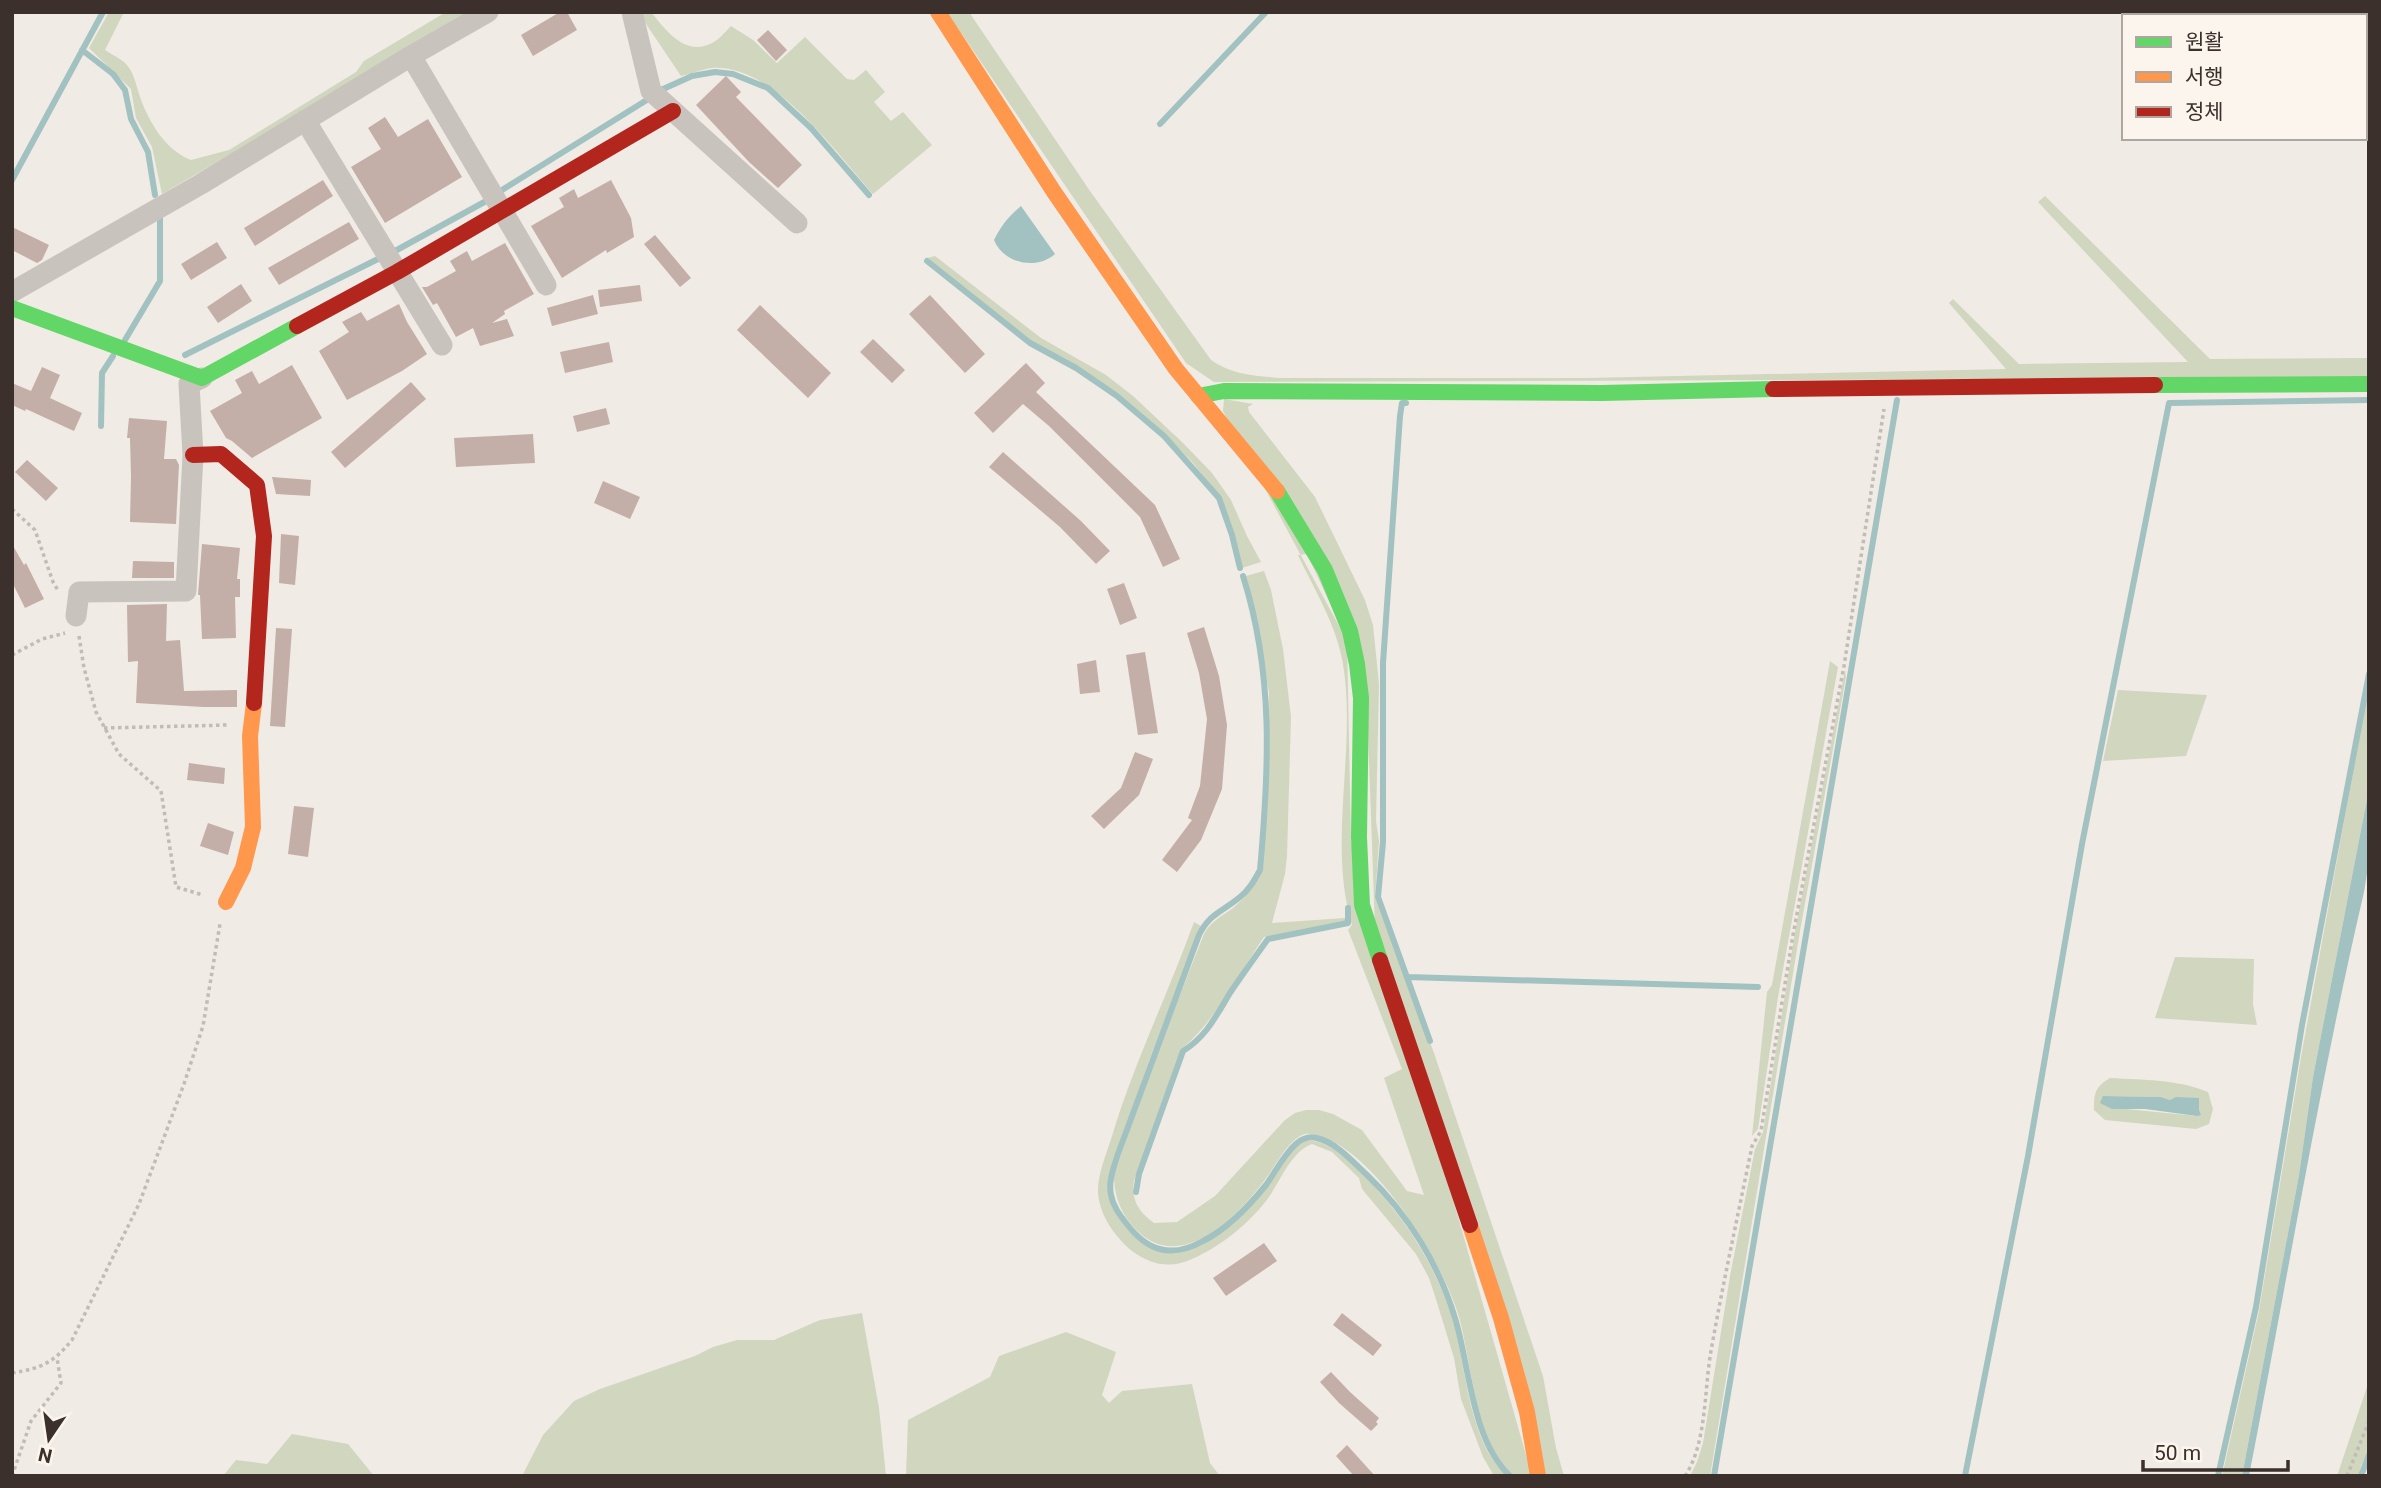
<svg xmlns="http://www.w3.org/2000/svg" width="2381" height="1488" font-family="Roboto,'Noto Sans KR',sans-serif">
<rect width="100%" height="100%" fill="#f0ebe5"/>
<path fill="#d1d6bf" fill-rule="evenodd" d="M 109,12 L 124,12 L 105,50 C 111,54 119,58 124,62 C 134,71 136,85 140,97 C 149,122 165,150 191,160 L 229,150 L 356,72 L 364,61 L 446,12 L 474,12 L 162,194 L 152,147 L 136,118 L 131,89 L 89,48 Z
M 638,12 L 651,12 C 665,29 684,56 710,44 C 718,41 725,32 731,26 L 753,40 L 777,63 L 805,37 L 847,79 L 854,80 L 866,70 L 885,92 L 874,102 L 891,121 L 903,112 L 932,145 L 873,194 C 836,153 774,64 712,68 C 702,69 691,74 681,76 Z
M 947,12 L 969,12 L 1090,191 L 1211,360 C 1232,375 1256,376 1281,378 L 1586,378 L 2006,369 L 1949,303 L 1953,299 L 2019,364 L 2188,362 L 2038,202 L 2045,196 L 2210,359 L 2369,358 L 2369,378 L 1214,382 L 1186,363 Z
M 935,256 L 1041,338 L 1106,375 L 1133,396 L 1183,443 L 1212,473 L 1231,500 L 1247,536 L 1261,562 L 1242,568 L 1222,500 L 1193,463 L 1165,434 L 1118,393 L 1076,366 L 1031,342 L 927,258 Z
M 1224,399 L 1253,404 L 1248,407 L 1249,412 L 1315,497 L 1365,600 L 1373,625 L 1379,684 L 1376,821 L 1379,841 L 1375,898 L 1434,1053 L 1543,1376 L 1556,1448 L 1564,1476 L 1546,1476 L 1375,928 L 1366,676 L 1223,411 Z
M 1307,554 L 1347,640 L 1351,842 L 1532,1476 L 1514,1476 C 1509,1471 1502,1466 1499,1461 C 1476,1429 1470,1357 1459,1317 C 1443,1262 1377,1154 1320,1136 C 1314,1134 1306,1132 1300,1136 C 1284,1146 1275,1167 1264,1181 C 1233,1222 1175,1278 1131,1224 C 1119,1209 1114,1193 1114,1175 L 1153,1063 L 1204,934 C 1211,921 1221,917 1233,908 C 1246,897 1258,883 1263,867 L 1269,693 L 1254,606 L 1246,576 L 1264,571 L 1271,590 L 1283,649 L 1291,717 L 1287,856 L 1285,874 L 1272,923 L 1345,918 L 1345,921 L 1264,937 C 1241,970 1212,1026 1181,1049 L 1134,1181 C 1131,1199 1138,1212 1154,1223 L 1177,1222 L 1215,1196 L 1285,1120 L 1295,1113 L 1306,1110 L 1319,1110 L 1333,1114 L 1362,1130 L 1407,1191 L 1424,1195 L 1384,1078 L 1402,1069 L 1348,930 L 1352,925 C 1327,841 1357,750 1343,664 C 1337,626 1314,589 1298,555 Z
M 1830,661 L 1838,667 L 1778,997 L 1758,1129 L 1752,1136 L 1767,992 L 1772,985 Z
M 1845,670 L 1846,677 L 1800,931 L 1710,1476 L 1690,1476 L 1697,1462 L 1703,1443 L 1730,1276 L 1755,1149 L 1763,1132 L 1795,932 Z
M 2369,685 L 2369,789 L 2313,1077 L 2299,1175 L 2242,1476 L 2222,1476 L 2259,1311 L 2301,1057 Z
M 2118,690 L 2207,695 L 2186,756 L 2103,761 Z
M 1194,922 L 1201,926 L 1149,1061 L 1109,1176 C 1107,1194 1110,1207 1121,1221 C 1166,1286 1228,1235 1265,1190 C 1278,1174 1286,1153 1304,1140 C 1331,1140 1348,1160 1366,1178 C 1405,1217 1434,1264 1452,1317 C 1467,1366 1467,1440 1507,1476 L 1494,1476 L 1483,1457 L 1461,1399 L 1454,1358 L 1435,1296 L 1429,1278 L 1416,1254 L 1362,1189 L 1359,1178 L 1332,1152 L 1312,1144 C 1290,1152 1280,1183 1266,1201 C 1247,1225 1220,1247 1192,1259 C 1170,1269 1151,1265 1132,1251 C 1114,1236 1097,1212 1098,1188 C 1099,1171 1107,1152 1112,1136 C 1134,1063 1168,994 1194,922 Z
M 2175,957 L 2254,959 L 2253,1004 L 2257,1025 L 2155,1018 Z
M 2110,1078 C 2144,1080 2176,1079 2208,1092 L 2213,1109 L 2209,1124 L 2196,1129 L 2105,1120 L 2094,1110 C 2094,1093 2095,1087 2110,1078 ZM 2103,1096 L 2161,1097 L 2170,1100 L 2197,1116 L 2116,1108 Z
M 862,1313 L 879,1408 L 886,1476 L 522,1476 L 543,1435 L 574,1401 L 600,1389 L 695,1356 L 713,1347 L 737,1340 L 774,1340 L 820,1320 Z
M 1066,1332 L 1116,1352 L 1102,1395 L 1109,1403 L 1122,1391 L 1192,1384 L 1210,1463 L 1220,1476 L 906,1476 L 908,1420 L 990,1377 L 999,1356 Z
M 2369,1381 L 2369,1451 L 2361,1466 L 2359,1476 L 2337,1476 Z
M 292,1434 L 348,1444 L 374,1476 L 223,1476 L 236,1460 L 267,1464 Z"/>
<path fill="#a1c2c1" d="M 1021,206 L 1055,254 C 1036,271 1003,263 994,240 C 1001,226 1009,216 1021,206 Z
M 2369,789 L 2369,861 L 2364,892 C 2319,1085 2287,1281 2249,1476 L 2242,1476 L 2299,1175 L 2313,1077 Z
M 2103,1096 L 2161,1097 L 2170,1100 L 2176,1097 L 2199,1098 L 2199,1110 L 2201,1115 L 2197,1116 L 2145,1109 L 2112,1109 L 2100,1103 Z"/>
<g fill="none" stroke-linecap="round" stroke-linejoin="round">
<path stroke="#a1c2c1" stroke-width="6" d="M 82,50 L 113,74 L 125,90 L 131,119 L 148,152 L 155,195
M 661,90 L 692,76 L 715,72 L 733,74 L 768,88 L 811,128 L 869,195
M 1160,124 L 1266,12
M 12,180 L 103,12
M 502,190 L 650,98
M 395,251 L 488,200
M 927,261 L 1030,343 L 1076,368 L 1117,396 L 1164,436 L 1219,498 L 1232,535 L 1240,568
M 125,340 L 160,281 L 160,214
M 185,355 L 382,257
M 1406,403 L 1402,403 L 1400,416 L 1383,663 L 1383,842 L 1378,897 L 1430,1041
M 101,426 L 102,373 L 113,356
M 1243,576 C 1274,674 1269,769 1260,870 C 1254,881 1249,890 1240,897 C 1222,912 1210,913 1199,935 L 1118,1154 C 1114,1167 1108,1181 1111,1195 C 1113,1206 1119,1214 1126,1223 C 1147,1251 1171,1259 1203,1241 C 1227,1229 1249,1206 1266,1185 C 1276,1171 1284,1154 1297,1143 C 1303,1138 1310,1136 1317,1138 C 1337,1143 1353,1162 1367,1175 C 1408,1214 1439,1265 1455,1318 C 1470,1367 1471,1439 1510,1476
M 1407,977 L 1758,987
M 1136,1192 L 1139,1174 L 1183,1051 C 1206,1037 1216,1016 1230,993 C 1242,975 1255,957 1268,939 L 1348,923 L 1348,908
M 1714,1476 L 1897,400
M 1965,1476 L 2028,1156 L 2082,844 L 2169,403 L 2369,400
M 2218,1476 L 2256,1307 L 2302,1025 L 2369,674
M 2361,1476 L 2369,1455"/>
</g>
<path fill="#c3afa7" d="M 560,12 L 567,12 L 577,30 L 533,56 L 521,35 Z
M 768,30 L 787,50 L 776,61 L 757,40 Z
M 726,76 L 741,92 L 736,97 L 802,165 L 778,188 L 749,162 L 696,105 Z
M 385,117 L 398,137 L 428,119 L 462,177 L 385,223 L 351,167 L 381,149 L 368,128 Z
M 323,180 L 333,196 L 255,246 L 244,228 Z
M 611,180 L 631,218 L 634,237 L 607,253 L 606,250 L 562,278 L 531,226 L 564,207 L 559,198 L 574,189 L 578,198 Z
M 349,222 L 359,239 L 279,285 L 268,268 Z
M 12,227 L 49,245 L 42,260 L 37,263 L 12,250 Z
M 655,235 L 691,278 L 680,287 L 644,244 Z
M 217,242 L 227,258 L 191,280 L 181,264 Z
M 505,243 L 534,294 L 504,311 L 505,314 L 492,323 L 507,319 L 514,336 L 480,346 L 473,328 L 456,337 L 437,303 L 433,305 L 422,287 L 427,287 L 456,271 L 450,261 L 467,251 L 472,261 Z
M 241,284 L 252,301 L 218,323 L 207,307 Z
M 640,285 L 642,301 L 600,307 L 598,290 Z
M 593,295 L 598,314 L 552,326 L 547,308 Z
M 930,295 L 985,354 L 965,373 L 909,314 Z
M 399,304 L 407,322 L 427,354 L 402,371 L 347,400 L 319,351 L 349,332 L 342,322 L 361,312 L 367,321 Z
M 760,305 L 831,373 L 808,398 L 737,330 Z
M 873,339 L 905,370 L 892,383 L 860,352 Z
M 609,342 L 613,362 L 565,373 L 560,352 Z
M 1026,363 L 1045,383 L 1036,392 L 1155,505 L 1180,559 L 1163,567 L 1140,517 L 1049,426 L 1023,404 L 993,433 L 974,413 Z
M 292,365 L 322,418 L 252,458 L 232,441 L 226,438 L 210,411 L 242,393 L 235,380 L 252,371 L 259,384 Z
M 42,367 L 60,375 L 50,398 L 82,413 L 74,431 L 26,409 L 25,411 L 12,405 L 12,383 L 31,391 Z
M 411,382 L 426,399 L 345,468 L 331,452 Z
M 606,408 L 610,424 L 577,432 L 573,416 Z
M 129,418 L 167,421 L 164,459 L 176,459 L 179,465 L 176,524 L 130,522 L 131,476 L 130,438 L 127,438 Z
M 533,434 L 535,463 L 456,467 L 454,438 Z
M 1003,452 L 1081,521 L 1110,551 L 1096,564 L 1060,527 L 989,467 Z
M 27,460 L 58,488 L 46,501 L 15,472 Z
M 272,477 L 311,480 L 310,496 L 276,494 Z
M 603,481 L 640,497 L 630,519 L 594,503 Z
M 281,534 L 299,536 L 295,585 L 279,583 Z
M 12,544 L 24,565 L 26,563 L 44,599 L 25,608 L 12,582 Z
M 202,544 L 240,548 L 237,579 L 240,579 L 240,597 L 235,597 L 236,638 L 202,639 L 200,595 L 198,595 Z
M 133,561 L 174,562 L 174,578 L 132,578 Z
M 1124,583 L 1137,618 L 1120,625 L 1107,589 Z
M 167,604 L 166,641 L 180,640 L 184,691 L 237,690 L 237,707 L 203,707 L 136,703 L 138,661 L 128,662 L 127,605 Z
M 1204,627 L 1219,676 L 1227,725 L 1222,789 L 1201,840 L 1177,872 L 1162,860 L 1192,820 L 1188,818 L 1200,786 L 1207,719 L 1199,673 L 1187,633 Z
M 276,628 L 292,629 L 285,727 L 270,726 Z
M 1145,652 L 1158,733 L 1138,735 L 1126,655 Z
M 1096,660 L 1100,692 L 1080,694 L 1077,664 Z
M 1135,752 L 1153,759 L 1139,795 L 1104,829 L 1091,816 L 1121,788 Z
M 189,763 L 225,768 L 224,784 L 187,780 Z
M 294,806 L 314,808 L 308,857 L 288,854 Z
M 208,823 L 234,832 L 228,855 L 200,846 Z
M 1264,1243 L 1277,1261 L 1226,1296 L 1213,1278 Z
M 1342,1313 L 1382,1345 L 1373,1356 L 1333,1325 Z
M 1331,1372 L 1350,1392 L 1379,1418 L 1376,1422 L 1378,1424 L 1371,1431 L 1339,1403 L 1320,1382 Z
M 1347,1445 L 1375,1476 L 1354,1476 L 1336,1456 Z"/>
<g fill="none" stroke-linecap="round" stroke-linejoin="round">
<path stroke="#c2bbb6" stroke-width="3.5" stroke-dasharray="3.5 3.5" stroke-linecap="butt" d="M 12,509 L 35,530 L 53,582 L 59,592
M 79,636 L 84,668 L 96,712 L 119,754 L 161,791 L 176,887 L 203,895
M 12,655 L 42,639 L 65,633
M 104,728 L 228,725
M 12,1373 C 42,1368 53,1363 72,1340 L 139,1204 L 184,1084 L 203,1026 L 220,924
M 12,1476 L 31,1421 L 61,1383 L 57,1358
M 1685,1476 C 1707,1443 1704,1390 1711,1351 C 1723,1283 1738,1215 1752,1146 L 1761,1131 L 1793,935 L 1844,666 L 1884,409
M 2347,1476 L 2369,1421"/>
<path stroke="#c9c3be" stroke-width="21" d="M 632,12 L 651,91 L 797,223
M 411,56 L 546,285
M 305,120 L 442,345
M 12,292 L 201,184 L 411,56 L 488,12
M 76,616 L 79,592 L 186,591 L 193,455 L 189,384 L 202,378"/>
<path stroke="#63d668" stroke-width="16" d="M 12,308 L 202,378 L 297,326
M 2155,385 L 2369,384
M 1198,396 L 1224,391 L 1602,393 L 1773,389
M 1277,491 L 1325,570 L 1350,631 L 1357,664 L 1361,698 L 1359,837 L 1362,905 L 1380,960"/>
<path stroke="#ff974d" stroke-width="16" d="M 938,12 L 1054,192 L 1176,369 L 1277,491
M 226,902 L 243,868 L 253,827 L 250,736 L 254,703
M 1470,1225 L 1501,1318 L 1527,1412 L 1538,1476"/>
<path stroke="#b3261e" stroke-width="16" d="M 297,326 L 397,272 L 673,111
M 1773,389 L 2155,385
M 193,455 L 221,454 L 257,485 L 264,536 L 254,703
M 1380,960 L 1470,1225"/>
</g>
<rect width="2381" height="1488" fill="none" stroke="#3b302b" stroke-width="28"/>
<rect x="2122" y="14" width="245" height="126" fill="#fbf5ee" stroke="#aea6a0" stroke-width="2"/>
<rect x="2136" y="37" width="35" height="10" fill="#63d668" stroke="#aea6a0" stroke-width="2"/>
<text x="2185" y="49" font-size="21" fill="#3b302b">원활</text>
<rect x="2136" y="72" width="35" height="10" fill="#ff974d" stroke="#aea6a0" stroke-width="2"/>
<text x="2185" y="84" font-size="21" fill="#3b302b">서행</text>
<rect x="2136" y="107" width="35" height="10" fill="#b3261e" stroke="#aea6a0" stroke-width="2"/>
<text x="2185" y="119" font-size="21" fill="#3b302b">정체</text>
<g transform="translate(49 1439) rotate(193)" stroke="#fbf5ee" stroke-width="5" paint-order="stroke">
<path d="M0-5L12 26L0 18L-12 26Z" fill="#3b302b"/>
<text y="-10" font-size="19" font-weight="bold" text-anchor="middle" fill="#3b302b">N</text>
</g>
<path d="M2143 1460v10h145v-10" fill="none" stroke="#3b302b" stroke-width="3.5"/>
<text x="2154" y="1460" font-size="21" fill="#3b302b" stroke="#fbf5ee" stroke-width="5" paint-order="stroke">50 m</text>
</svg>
